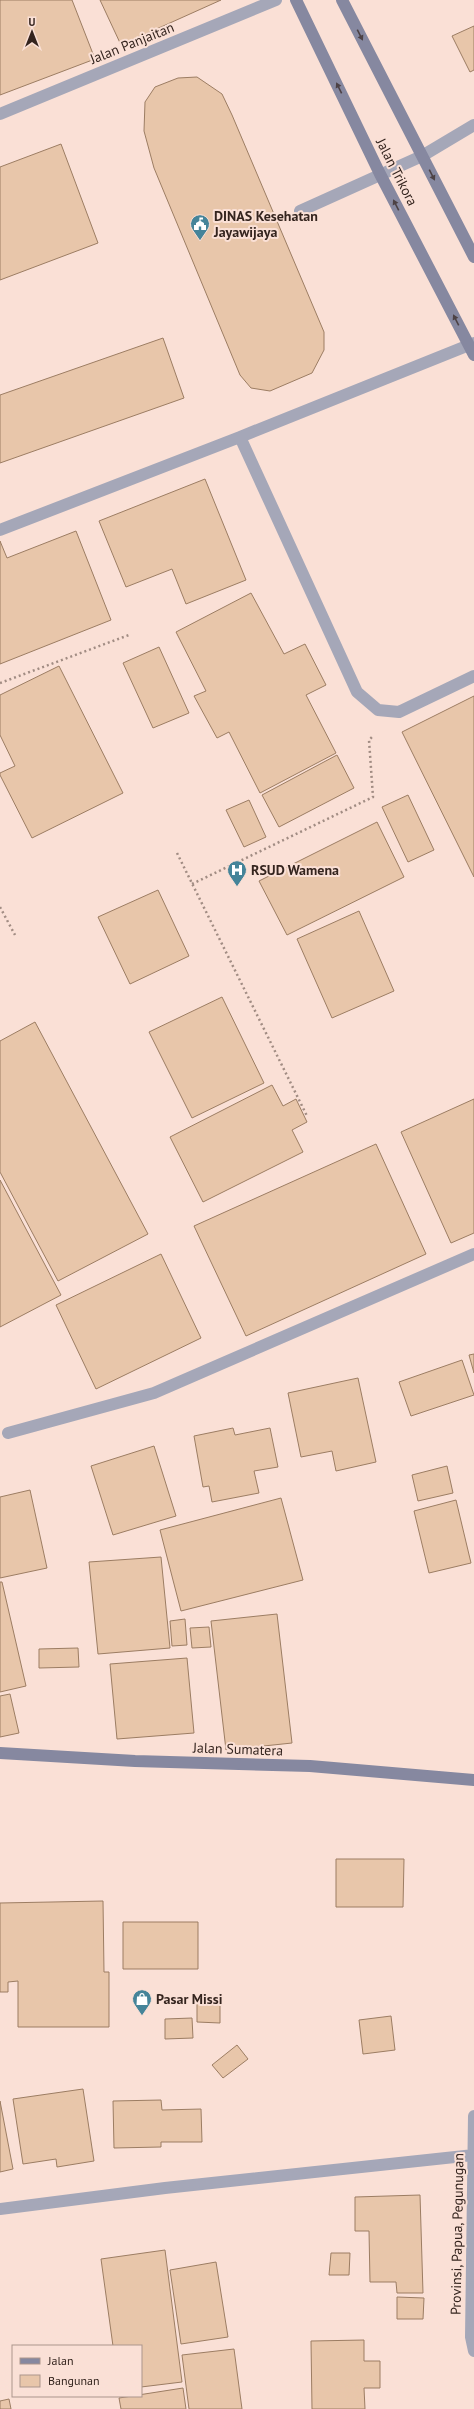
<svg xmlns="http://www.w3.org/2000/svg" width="474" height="2409" font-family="'PT Sans',sans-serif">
<rect width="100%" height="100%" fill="#fae0d6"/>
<path fill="#e8c6aa" stroke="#9c7d63" d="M 0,0 L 72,0 L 95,59 L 0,95 Z
M 100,0 L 221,0 L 121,45 Z
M 474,26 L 474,70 L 470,72 L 452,36 Z
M 197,77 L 222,94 L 232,115 L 324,332 L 324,350 L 312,373 L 270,391 L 251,388 L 240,375 L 154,168 L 144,131 L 145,102 L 155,87 L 178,78 Z
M 61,144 L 98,243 L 0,280 L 0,167 Z
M 163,338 L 184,398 L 0,463 L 0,395 Z
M 205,479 L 246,580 L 186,604 L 172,569 L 126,587 L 99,521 Z
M 76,531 L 111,620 L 0,664 L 0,541 L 7,558 Z
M 251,593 L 284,654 L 305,644 L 326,685 L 306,695 L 336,753 L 260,793 L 229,732 L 217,738 L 194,696 L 206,691 L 176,632 Z
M 159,647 L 189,713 L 153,728 L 123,663 Z
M 59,666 L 123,793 L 32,838 L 0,775 L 0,773 L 15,766 L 0,735 L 0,695 Z
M 474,696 L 474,877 L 402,732 Z
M 337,755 L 354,788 L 279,827 L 262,795 Z
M 408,795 L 434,850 L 408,862 L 382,807 Z
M 249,800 L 266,837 L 244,847 L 226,810 Z
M 377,822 L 404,877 L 287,935 L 259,881 Z
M 158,890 L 189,956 L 130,984 L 98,917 Z
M 359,911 L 394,991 L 332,1018 L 297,939 Z
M 222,997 L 264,1083 L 192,1118 L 149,1032 Z
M 35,1022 L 148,1234 L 58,1281 L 0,1172 L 0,1041 Z
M 272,1085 L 283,1106 L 296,1099 L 307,1122 L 292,1130 L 303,1152 L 203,1202 L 170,1137 Z
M 474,1099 L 474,1233 L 451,1243 L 401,1132 Z
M 376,1144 L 426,1254 L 246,1336 L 194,1226 Z
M 0,1180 L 61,1295 L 0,1327 Z
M 161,1254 L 201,1338 L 96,1389 L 56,1305 Z
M 474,1354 L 474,1373 L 469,1355 Z
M 462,1360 L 474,1395 L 411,1416 L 399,1382 Z
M 358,1378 L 376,1462 L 336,1471 L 332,1451 L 301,1457 L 288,1393 Z
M 233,1428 L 235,1435 L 270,1428 L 278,1467 L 254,1471 L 259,1493 L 212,1502 L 209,1486 L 203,1487 L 194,1436 Z
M 154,1446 L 176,1516 L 113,1535 L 91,1466 Z
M 447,1466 L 453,1493 L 418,1501 L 412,1475 Z
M 30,1490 L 47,1568 L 0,1578 L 0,1497 Z
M 281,1498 L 303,1580 L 181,1611 L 160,1530 Z
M 456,1500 L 471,1563 L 429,1573 L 414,1511 Z
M 161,1557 L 170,1648 L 98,1654 L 89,1562 Z
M 0,1582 L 2,1582 L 26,1686 L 0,1692 Z
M 277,1614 L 292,1743 L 226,1750 L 211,1621 Z
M 185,1619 L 187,1645 L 172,1646 L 170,1621 Z
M 209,1627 L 211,1647 L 192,1648 L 190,1628 Z
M 78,1648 L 79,1667 L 39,1668 L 39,1649 Z
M 187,1658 L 194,1733 L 117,1739 L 110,1664 Z
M 10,1694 L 19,1733 L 0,1737 L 0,1696 Z
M 336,1859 L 404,1859 L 403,1907 L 336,1907 Z
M 103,1901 L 104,1972 L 109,1972 L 109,2027 L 18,2027 L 18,1981 L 8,1982 L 8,1992 L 0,1992 L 0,1903 Z
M 123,1922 L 198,1922 L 198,1969 L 123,1969 Z
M 197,2002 L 220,2003 L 220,2023 L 197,2022 Z
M 391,2016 L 395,2050 L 363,2054 L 359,2020 Z
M 192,2018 L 193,2038 L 165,2039 L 165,2019 Z
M 237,2045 L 248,2059 L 223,2078 L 212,2065 Z
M 83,2089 L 94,2161 L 57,2167 L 56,2159 L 23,2164 L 13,2099 Z
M 161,2100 L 162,2110 L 201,2109 L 202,2142 L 161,2142 L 161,2147 L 114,2148 L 113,2101 Z
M 0,2101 L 13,2169 L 0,2172 Z
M 420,2195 L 423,2293 L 397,2293 L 396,2282 L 370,2282 L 369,2231 L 355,2231 L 355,2197 Z
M 165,2250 L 182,2382 L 141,2387 L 141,2346 L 113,2346 L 101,2259 Z
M 331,2253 L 350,2253 L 349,2275 L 329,2275 Z
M 216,2262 L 228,2337 L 181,2344 L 170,2270 Z
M 397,2297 L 424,2298 L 423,2319 L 397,2319 Z
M 364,2340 L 364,2361 L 380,2361 L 380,2388 L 364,2388 L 365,2409 L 312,2409 L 311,2341 Z
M 234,2349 L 242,2409 L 189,2409 L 182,2355 Z
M 183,2388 L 186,2409 L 121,2409 L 119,2398 Z
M 9,2399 L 11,2409 L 0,2409 L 0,2401 Z"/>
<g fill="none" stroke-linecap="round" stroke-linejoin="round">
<path stroke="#a18c83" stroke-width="2.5" stroke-dasharray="2 3" stroke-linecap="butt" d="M 0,683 L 129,635
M 177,853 L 307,1116
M 192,884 L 373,797 L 369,740 L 372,737
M 0,907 L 15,935"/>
<path stroke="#a5a7b8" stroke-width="12" d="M 300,211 L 422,156 L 474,125
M 240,437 L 474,343
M 0,530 L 240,437 L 357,692 L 378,710 L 399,712 L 474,676
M 8,1433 L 154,1393 L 474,1254"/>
<path stroke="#a5a7b8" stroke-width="12" d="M 0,114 L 276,0
M 474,2116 L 471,2337 L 474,2351
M 0,2209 L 165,2188 L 474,2155"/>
<path stroke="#8688a0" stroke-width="12" d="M 296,0 L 380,174 L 474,355
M 342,0 L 474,257
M 0,1753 L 135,1761 L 310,1766 L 474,1780"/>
</g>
<defs><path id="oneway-solid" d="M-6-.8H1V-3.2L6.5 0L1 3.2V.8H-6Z"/></defs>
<g fill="#4d4245">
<use href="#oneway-solid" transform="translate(360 35) rotate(63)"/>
<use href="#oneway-solid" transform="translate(339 88) rotate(-116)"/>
<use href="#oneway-solid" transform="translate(432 175) rotate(63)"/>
<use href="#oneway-solid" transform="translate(396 205) rotate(-117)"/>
<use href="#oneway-solid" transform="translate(456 320) rotate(-117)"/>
</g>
<defs>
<symbol id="civic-pin" viewBox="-11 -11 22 30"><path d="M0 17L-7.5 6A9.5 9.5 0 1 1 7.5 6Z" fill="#458499" stroke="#fae0d6"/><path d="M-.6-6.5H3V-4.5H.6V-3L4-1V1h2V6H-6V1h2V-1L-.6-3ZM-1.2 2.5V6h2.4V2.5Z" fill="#fff"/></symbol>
<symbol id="hospital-pin" viewBox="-11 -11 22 30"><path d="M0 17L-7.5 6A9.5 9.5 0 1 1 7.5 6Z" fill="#458499" stroke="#fae0d6"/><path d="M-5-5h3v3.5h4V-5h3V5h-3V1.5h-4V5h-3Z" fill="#fff"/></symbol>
<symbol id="shop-pin" viewBox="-11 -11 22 30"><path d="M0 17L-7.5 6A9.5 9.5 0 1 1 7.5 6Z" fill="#458499" stroke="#fae0d6"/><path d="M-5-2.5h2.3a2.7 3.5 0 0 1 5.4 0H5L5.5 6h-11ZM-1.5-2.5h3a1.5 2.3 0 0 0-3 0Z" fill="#fff"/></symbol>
</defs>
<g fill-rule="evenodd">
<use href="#civic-pin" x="189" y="213" width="22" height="30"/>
<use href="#hospital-pin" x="226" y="859" width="22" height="30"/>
<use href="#shop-pin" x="131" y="1988" width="22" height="30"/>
</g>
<g text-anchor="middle" stroke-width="4" stroke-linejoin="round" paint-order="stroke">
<g font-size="14" fill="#34241e" stroke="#fae0d6">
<text transform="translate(132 43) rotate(-22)" y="5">Jalan Panjaitan</text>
<text transform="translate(397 172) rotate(63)" y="5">Jalan Trikora</text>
<text transform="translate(238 1749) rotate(2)" y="5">Jalan Sumatera</text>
<text transform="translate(457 2234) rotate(-89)" y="5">Provinsi, Papua, Pegunugan</text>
</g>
<g font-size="14" font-weight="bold" fill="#34241e" stroke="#fae0d6" text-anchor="start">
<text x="214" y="221">DINAS Kesehatan<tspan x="214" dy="16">Jayawijaya</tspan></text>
<text x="251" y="875">RSUD Wamena</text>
<text x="156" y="2004">Pasar Missi</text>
</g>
</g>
<rect x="12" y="2345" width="130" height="52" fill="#fae0d6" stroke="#ab958c"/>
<rect x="20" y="2358" width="20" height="6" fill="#8688a0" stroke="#ab958c"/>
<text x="48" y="2365" font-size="12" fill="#34241e">Jalan</text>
<rect x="20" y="2375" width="20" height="12" fill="#e8c6aa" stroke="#ab958c"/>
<text x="48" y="2385" font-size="12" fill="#34241e">Bangunan</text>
<g transform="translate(32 32)" stroke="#fae0d6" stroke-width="3" paint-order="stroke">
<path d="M0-3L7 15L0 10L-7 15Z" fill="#34241e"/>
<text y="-6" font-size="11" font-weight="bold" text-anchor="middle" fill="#34241e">U</text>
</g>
</svg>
